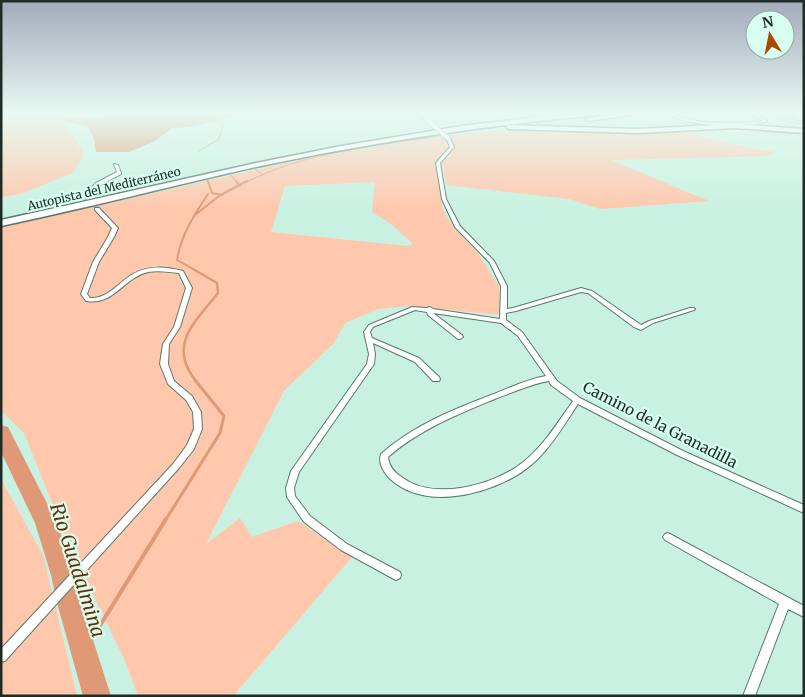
<svg xmlns="http://www.w3.org/2000/svg" width="805" height="697" font-family="Merriweather,serif">
<rect width="100%" height="100%" fill="#c9f1e2"/>
<path fill="#ffc8ad" fill-rule="evenodd" d="M 1,113 L 99,113 C 89,123 70,113 57,117 L 76,140 L 84,155 L 73,173 L 20,194 L 1,197 Z
M 512,129 L 628,133 L 684,131 L 730,144 L 775,152 L 769,156 L 611,160 L 709,201 L 600,209 L 569,199 L 446,185 L 442,163 L 455,146 L 449,135 Z
M 441,136 L 447,140 L 449,146 L 435,164 L 443,210 L 453,227 L 478,253 L 499,287 L 500,315 L 409,306 L 378,309 L 345,323 L 334,343 L 284,391 L 206,544 L 240,518 L 252,537 L 298,521 L 352,557 L 236,693 L 237,696 L 138,696 L 125,661 L 68,543 L 24,433 L 1,411 L 1,227 L 318,156 ZM 375,182 L 372,212 L 391,224 L 413,244 L 408,246 L 271,232 L 285,186 Z
M 1,479 L 43,555 L 77,696 L 1,696 Z"/>
<path fill="#df9977" d="M 103,113 L 155,115 L 162,113 L 231,113 L 233,116 L 190,127 L 172,128 L 155,141 L 129,152 L 96,152 L 94,139 L 88,126 L 67,122 L 60,117 L 89,118 L 101,117 Z"/>
<g fill="none" stroke-linecap="round" stroke-linejoin="round">
<path stroke="#df9977" stroke-width="1" d="M 776,119 L 804,124
M 199,151 L 219,139 L 223,122 L 213,119
M 255,169 L 263,175
M 231,175 L 237,183
M 207,180 L 208,183
M 245,183 C 304,152 375,146 440,136"/>
<path stroke="#df9977" stroke-width="2" d="M 208,181 L 212,193 L 222,195
M 236,181 L 240,186
M 195,215 L 219,196 L 247,181
M 195,270 L 177,260 C 181,235 194,215 208,194"/>
<path stroke="#df9977" stroke-width="2.5" d="M 193,269 L 217,283 L 218,293 C 195,322 167,345 196,381"/>
<path stroke="#df9977" stroke-width="3" d="M 165,521 L 220,433 L 224,416 L 195,380"/>
<path stroke="#df9977" stroke-width="4" d="M 83,653 L 166,519"/>
<path fill="#df9977" fill-rule="evenodd" d="M 1,425 L 8,427 L 57,523 L 75,575 L 81,603 L 111,696 L 83,696 L 57,603 L 51,575 L 35,523 L 1,452 Z"/>
<path stroke="#a7cabd" stroke-width="5" stroke-dasharray="5 2.5" stroke-linecap="butt" d="M 90,192 L 97,209"/>
<defs>
<path id="street" d="M 418,113 L 422,113 L 428,119 L 428,121 L 426,121 Z
M 667,113 L 672,113 L 681,117 L 701,122 L 724,123 L 759,122 L 762,121 L 751,113 L 755,113 L 767,121 C 759,125 749,124 740,125 C 716,125 688,126 667,113 Z
M 766,113 L 773,113 L 804,119 L 804,121 Z
M 448,137 L 450,138 L 454,147 L 440,163 L 446,199 L 460,226 L 494,261 L 507,286 L 507,309 L 513,308 L 581,288 L 592,291 L 641,325 L 649,321 L 690,308 L 694,308 L 695,309 L 694,310 L 653,323 L 641,330 L 634,327 L 588,293 L 581,292 L 516,311 L 506,313 L 506,320 L 522,332 L 557,381 L 580,398 L 683,451 L 804,505 L 804,513 L 677,455 L 578,404 C 560,431 543,462 512,478 C 476,497 422,509 389,478 C 383,471 378,462 381,454 C 414,425 454,409 494,394 C 511,387 528,379 546,376 L 518,336 L 501,323 L 433,313 L 462,335 L 463,337 L 460,339 L 458,339 L 428,315 L 427,312 L 415,310 L 373,327 L 370,332 L 372,338 L 419,358 L 439,377 L 440,379 L 439,381 L 433,381 L 415,362 L 373,343 L 375,354 L 374,364 L 299,472 L 294,488 L 295,496 L 310,516 L 347,544 L 400,572 L 401,575 L 400,578 L 396,580 L 392,578 L 341,550 L 304,522 L 287,497 L 286,488 L 291,471 L 367,364 L 369,354 L 364,332 L 369,325 L 412,307 L 427,308 L 430,307 L 433,309 L 500,319 L 501,286 L 490,263 L 455,227 L 442,199 L 436,163 L 450,147 L 446,138 ZM 549,381 L 551,385 L 573,401 C 558,422 543,447 522,463 C 494,485 434,501 403,478 C 395,473 389,467 388,457 C 420,429 459,414 497,398 C 514,392 531,384 549,381 Z
M 114,164 L 118,165 L 121,173 L 121,174 L 100,185 L 92,193 L 88,193 L 88,191 L 96,183 L 117,172 Z
M 95,208 L 99,208 L 118,228 L 114,237 L 99,262 L 87,294 L 90,298 C 108,299 119,282 133,274 C 149,265 166,267 183,271 L 192,288 L 180,327 L 169,344 L 168,364 L 174,381 L 192,396 L 201,412 L 202,429 L 194,449 L 179,468 L 5,661 L 1,662 L 1,649 L 173,464 L 187,445 L 194,429 L 193,412 L 186,400 L 168,384 L 160,364 L 163,344 L 174,327 L 186,288 L 179,273 C 169,272 158,270 148,272 C 123,278 114,306 86,301 L 81,294 L 93,262 L 108,237 L 112,228 L 95,210 Z
M 668,533 L 804,606 L 804,617 L 788,609 L 755,696 L 743,696 L 779,604 L 665,540 L 663,537 L 665,534 Z"/>
<path id="highway" d="M 577,113 L 600,113 L 597,115 C 482,126 369,143 256,167 C 171,186 87,208 1,226 L 1,220 L 256,163 L 341,146 L 468,125 Z
M 624,113 L 643,113 L 588,121 L 585,119 Z
M 735,124 L 804,129 L 804,133 L 735,128 L 637,133 L 509,129 L 506,127 L 509,125 L 637,129 Z"/>
</defs>
<use href="#street" stroke="#56796c" stroke-width="2"/>
<use href="#highway" stroke="#56796c" stroke-width="3"/>
<use href="#street" fill="#fff" fill-rule="evenodd"/>
<use href="#highway" fill="#fff" fill-rule="evenodd"/>
<defs>
<path id="street-bridge" d="M 427,120 L 448,138"/>
</defs>
<use href="#street-bridge" stroke="#56796c" stroke-width="5.5" stroke-linecap="butt"/>
<use href="#street-bridge" stroke="#fff" stroke-width="4.5"/>
</g>
<linearGradient id="sky" x2="0" y2="1"><stop stop-color="#a4a9bb"/><stop offset="0.54" stop-color="#e7f9f2"/><stop offset="1" stop-color="#e7f9f2" stop-opacity="0"/></linearGradient>
<rect width="805" height="210" fill="url(#sky)"/>
<g text-anchor="middle" stroke-width="4.5" stroke-linejoin="round" paint-order="stroke">
<g font-size="12" fill="#1d2c27" stroke="#d7feef">
<text transform="translate(104 189) rotate(-13)" y="4">Autopista del Mediterráneo</text>
</g>
<g font-size="15" fill="#1d2c27" stroke="#d7feef">
<text transform="translate(660 425) rotate(27)" y="5">Camino de la Granadilla</text>
</g>
<g font-size="19" font-style="italic" fill="#6b2d03" stroke="#d7feef">
<text transform="translate(78 570) rotate(72)" y="7">Rio Guadalmina</text>
</g>
</g>
<rect width="805" height="697" fill="none" stroke="#1d2c27" stroke-width="5"/>
<g transform="translate(770 35) rotate(350)"><circle r="24" fill="#d7feef" stroke="#8daa9f"/>
<path d="M0-4L9 19L0 12L-9 19Z" fill="#aa4900"/>
<text y="-8" font-size="14" font-weight="bold" text-anchor="middle" fill="#1d2c27">N</text>
</g>
</svg>
